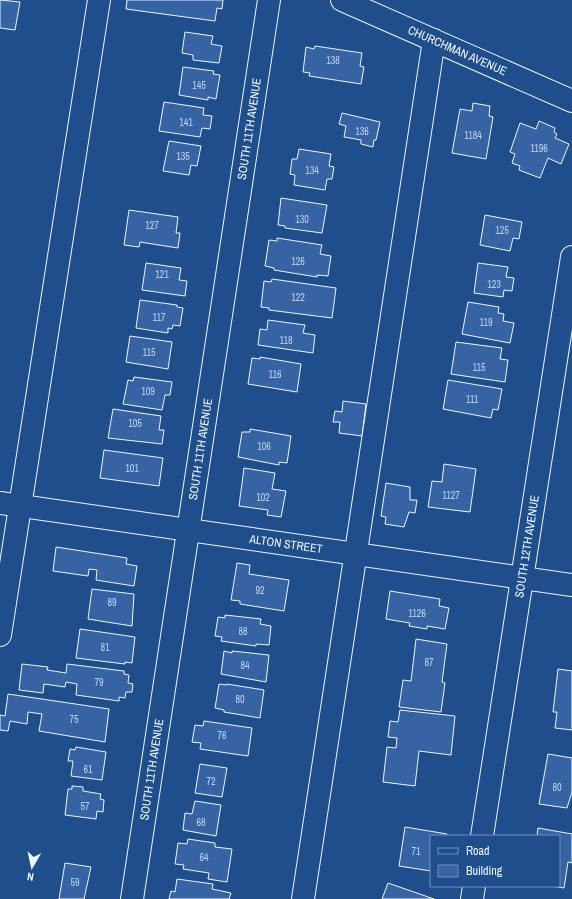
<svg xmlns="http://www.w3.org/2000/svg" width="572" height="899" font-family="'Archivo Narrow',sans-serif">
<rect width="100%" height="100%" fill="#1f4e8c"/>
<path fill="#3563a3" stroke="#f2f6ff" d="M 0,0 L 20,2 L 15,30 L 0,28 Z
M 127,0 L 223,0 L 222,9 L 217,8 L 215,21 L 126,9 Z
M 185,32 L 213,36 L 211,44 L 222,46 L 219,63 L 193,60 L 193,55 L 182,53 Z
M 315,46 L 362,53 L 360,66 L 364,67 L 361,84 L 309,76 L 310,73 L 303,72 L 306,47 L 314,49 Z
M 183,67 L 214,71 L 213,74 L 220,75 L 216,99 L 208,97 L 208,100 L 179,95 Z
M 164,102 L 204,108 L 203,115 L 212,116 L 210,129 L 202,128 L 200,137 L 159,131 Z
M 473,103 L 490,106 L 489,116 L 493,117 L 486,159 L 452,153 L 460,109 L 472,111 Z
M 342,113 L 380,122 L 376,140 L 374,140 L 373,147 L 361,144 L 361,140 L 344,137 L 346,126 L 339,124 Z
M 539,121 L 555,128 L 554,132 L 557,134 L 555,138 L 569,144 L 561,164 L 548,158 L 540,178 L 519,170 L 520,166 L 512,163 L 515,154 L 510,152 L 520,123 L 536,129 Z
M 169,141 L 201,146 L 197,166 L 191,165 L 189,175 L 163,171 Z
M 299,149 L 331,154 L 329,166 L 334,167 L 332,179 L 327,179 L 325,190 L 294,185 L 295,175 L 290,174 L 292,159 L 297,159 Z
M 281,198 L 327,205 L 322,233 L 285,228 L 285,226 L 278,225 Z
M 129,210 L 178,217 L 176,233 L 180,233 L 178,248 L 140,242 L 139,247 L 124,245 Z
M 485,215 L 522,222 L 519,239 L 513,238 L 510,251 L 480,245 Z
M 277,238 L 322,245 L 320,254 L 331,256 L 328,276 L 317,275 L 317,277 L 274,270 L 274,268 L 265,266 L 269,240 L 277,241 Z
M 146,263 L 181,268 L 179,280 L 187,281 L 185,296 L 142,290 Z
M 478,263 L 508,267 L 506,277 L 514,278 L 512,291 L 504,290 L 503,297 L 474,293 Z
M 272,279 L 336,288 L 332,318 L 269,310 L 269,308 L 261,307 L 264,281 L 271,282 Z
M 140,300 L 177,305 L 177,307 L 183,308 L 180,326 L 173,325 L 172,329 L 168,328 L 168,333 L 136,328 Z
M 468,302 L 499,307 L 498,313 L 504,314 L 503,321 L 514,323 L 510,343 L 462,334 Z
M 268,320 L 305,325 L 303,333 L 315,335 L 313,353 L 258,345 L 260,329 L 267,330 Z
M 130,336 L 172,342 L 168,369 L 126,362 Z
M 456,342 L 502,348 L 500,359 L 508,360 L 505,382 L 451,374 Z
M 260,357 L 301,364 L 297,392 L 248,384 L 252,358 L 260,359 Z
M 134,377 L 172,382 L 170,395 L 165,395 L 162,410 L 123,404 L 128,380 L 133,381 Z
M 448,380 L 502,389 L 498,410 L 493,409 L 491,418 L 443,409 Z
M 343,401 L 366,404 L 362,436 L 339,433 L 340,422 L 333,422 L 335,411 L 342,412 Z
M 113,409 L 161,416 L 159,430 L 164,430 L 162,444 L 108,438 Z
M 250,429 L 291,436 L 287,463 L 279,462 L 279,465 L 238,457 L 242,432 L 250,432 Z
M 104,450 L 163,458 L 159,486 L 100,478 Z
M 444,464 L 476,469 L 470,512 L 428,507 L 432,481 L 442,482 Z
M 244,468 L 275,473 L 272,489 L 286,491 L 281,517 L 267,515 L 268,510 L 239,506 Z
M 386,483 L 410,487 L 410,500 L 417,500 L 415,513 L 409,512 L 404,527 L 385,524 L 386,517 L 381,516 Z
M 56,547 L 127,558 L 126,564 L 137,566 L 134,586 L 96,580 L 97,570 L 89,569 L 88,576 L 53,571 Z
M 237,563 L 250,565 L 249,574 L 289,580 L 284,611 L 240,604 L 240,601 L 231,600 Z
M 92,589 L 134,594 L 132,626 L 88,619 Z
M 390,591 L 440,599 L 439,606 L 449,608 L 445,629 L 427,626 L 427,629 L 409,626 L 410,623 L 386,619 Z
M 225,615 L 261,619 L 260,624 L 271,626 L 269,645 L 256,644 L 256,646 L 221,641 L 222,637 L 215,636 L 218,617 L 225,618 Z
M 80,629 L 135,637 L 132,663 L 125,662 L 125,664 L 76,658 Z
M 416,639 L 447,644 L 442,682 L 445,683 L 441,712 L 399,707 L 403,680 L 411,681 Z
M 224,651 L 232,653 L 232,651 L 269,655 L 266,682 L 221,674 Z
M 22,664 L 48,667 L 47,670 L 66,673 L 67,664 L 124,671 L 124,674 L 129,675 L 128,683 L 133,684 L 132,692 L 126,692 L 125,698 L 119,697 L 119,701 L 76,695 L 77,684 L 66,682 L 65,687 L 44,684 L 43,693 L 19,690 Z
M 558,669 L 572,671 L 572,730 L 555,728 L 557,712 L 553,712 Z
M 219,684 L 227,685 L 227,684 L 264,690 L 260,718 L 224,712 L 224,710 L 215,708 Z
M 8,694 L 109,709 L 105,742 L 39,731 L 42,714 L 28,712 L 27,724 L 10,721 L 8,731 L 0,730 L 0,715 L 5,716 Z
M 400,710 L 455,716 L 451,755 L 419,751 L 415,786 L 383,782 L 387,747 L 396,748 L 397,738 L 388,737 L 390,721 L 398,722 Z
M 204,721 L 252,728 L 248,756 L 200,749 L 201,743 L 192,742 L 195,725 L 203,726 Z
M 76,747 L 106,752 L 102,780 L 71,776 L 73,761 L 68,761 L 70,749 L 75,750 Z
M 548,754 L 572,758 L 572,792 L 567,808 L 539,804 Z
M 200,764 L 227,768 L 222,797 L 195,793 Z
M 72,786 L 83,787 L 83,791 L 101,794 L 100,799 L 104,800 L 103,812 L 97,811 L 96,819 L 65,815 L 68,789 L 72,789 Z
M 195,801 L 221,805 L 216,836 L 183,830 L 185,813 L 192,814 Z
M 405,827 L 447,834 L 446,836 L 431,836 L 431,871 L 399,866 Z
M 538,828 L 572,834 L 572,863 L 568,862 L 564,888 L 552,886 L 559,886 L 559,836 L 537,836 Z
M 188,839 L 215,843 L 215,847 L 232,849 L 227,882 L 208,879 L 209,873 L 183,869 L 184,865 L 175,864 L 178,843 L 187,844 Z
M 65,863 L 91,867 L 84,899 L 59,899 Z
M 177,879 L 213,884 L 212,889 L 231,893 L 229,899 L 169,899 L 171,891 L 175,892 Z
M 388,883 L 434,899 L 382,899 Z"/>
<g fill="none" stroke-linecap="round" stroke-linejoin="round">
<defs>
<g id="minor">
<path id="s1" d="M 342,0 L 572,101"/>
<path id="s2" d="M 0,503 L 572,585"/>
<path d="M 0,635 L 99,0"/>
<path id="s3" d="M 482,836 L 572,257"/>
<path id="s4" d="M 132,899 L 269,0"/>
<path d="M 303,899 L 434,40"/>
<path d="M 472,899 L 474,886"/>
</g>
</defs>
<use href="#minor" stroke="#f2f6ff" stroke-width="24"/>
<use href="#minor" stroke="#1f4e8c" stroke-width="22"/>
</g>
<g text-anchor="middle" stroke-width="3" stroke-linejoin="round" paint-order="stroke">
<g font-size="10" fill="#c3d1e8">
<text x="333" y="64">138</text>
<text x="199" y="89">145</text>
<text x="186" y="126">141</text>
<text x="362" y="135">136</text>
<text x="473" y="139">1184</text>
<text x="539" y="152">1196</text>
<text x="183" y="160">135</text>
<text x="312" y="174">134</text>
<text x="302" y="223">130</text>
<text x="152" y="229">127</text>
<text x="502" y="234">125</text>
<text x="298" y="265">126</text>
<text x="162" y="278">121</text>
<text x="494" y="288">123</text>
<text x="298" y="301">122</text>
<text x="159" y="321">117</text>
<text x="486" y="326">119</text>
<text x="286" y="344">118</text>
<text x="149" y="356">115</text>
<text x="479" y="371">115</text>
<text x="275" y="378">116</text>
<text x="148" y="395">109</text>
<text x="472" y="403">111</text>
<text x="135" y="427">105</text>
<text x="264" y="450">106</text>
<text x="132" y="472">101</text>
<text x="451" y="499">1127</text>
<text x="263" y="501">102</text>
<text x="260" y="594">92</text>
<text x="112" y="606">89</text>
<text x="417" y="617">1126</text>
<text x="243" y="635">88</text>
<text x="105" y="651">81</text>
<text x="429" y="666">87</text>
<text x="245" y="669">84</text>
<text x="99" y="686">79</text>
<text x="240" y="703">80</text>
<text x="74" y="723">75</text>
<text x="222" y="739">76</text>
<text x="88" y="773">61</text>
<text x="211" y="785">72</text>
<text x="557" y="791">80</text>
<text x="85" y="810">57</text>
<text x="201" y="826">68</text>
<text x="416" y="855">71</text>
<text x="204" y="861">64</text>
<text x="75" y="886">59</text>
</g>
<g font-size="12" fill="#f2f6ff" stroke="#1f4e8c">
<text dy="4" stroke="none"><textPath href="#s1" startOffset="126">CHURCHMAN AVENUE</textPath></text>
<text dy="4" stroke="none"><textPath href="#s4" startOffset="779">SOUTH 11TH AVENUE</textPath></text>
<text dy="4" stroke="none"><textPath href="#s4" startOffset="455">SOUTH 11TH AVENUE</textPath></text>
<text dy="4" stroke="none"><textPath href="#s2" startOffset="289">ALTON STREET</textPath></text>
<text dy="4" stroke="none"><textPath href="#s3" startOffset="293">SOUTH 12TH AVENUE</textPath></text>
<text dy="4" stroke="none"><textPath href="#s4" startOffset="131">SOUTH 11TH AVENUE</textPath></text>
</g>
</g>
<rect x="430" y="835" width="130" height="52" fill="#1f4e8c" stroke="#7391ba"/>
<rect x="438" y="848" width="20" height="6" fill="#1f4e8c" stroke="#7391ba"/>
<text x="466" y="855" font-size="12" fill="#f2f6ff">Road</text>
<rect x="438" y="865" width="20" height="12" fill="#3563a3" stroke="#7391ba"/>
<text x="466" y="875" font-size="12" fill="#f2f6ff">Building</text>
<g transform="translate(32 867) rotate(189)" stroke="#1f4e8c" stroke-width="3" paint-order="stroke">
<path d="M0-3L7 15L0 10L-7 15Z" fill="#f2f6ff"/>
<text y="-6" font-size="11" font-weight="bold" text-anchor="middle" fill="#f2f6ff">N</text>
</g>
</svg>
